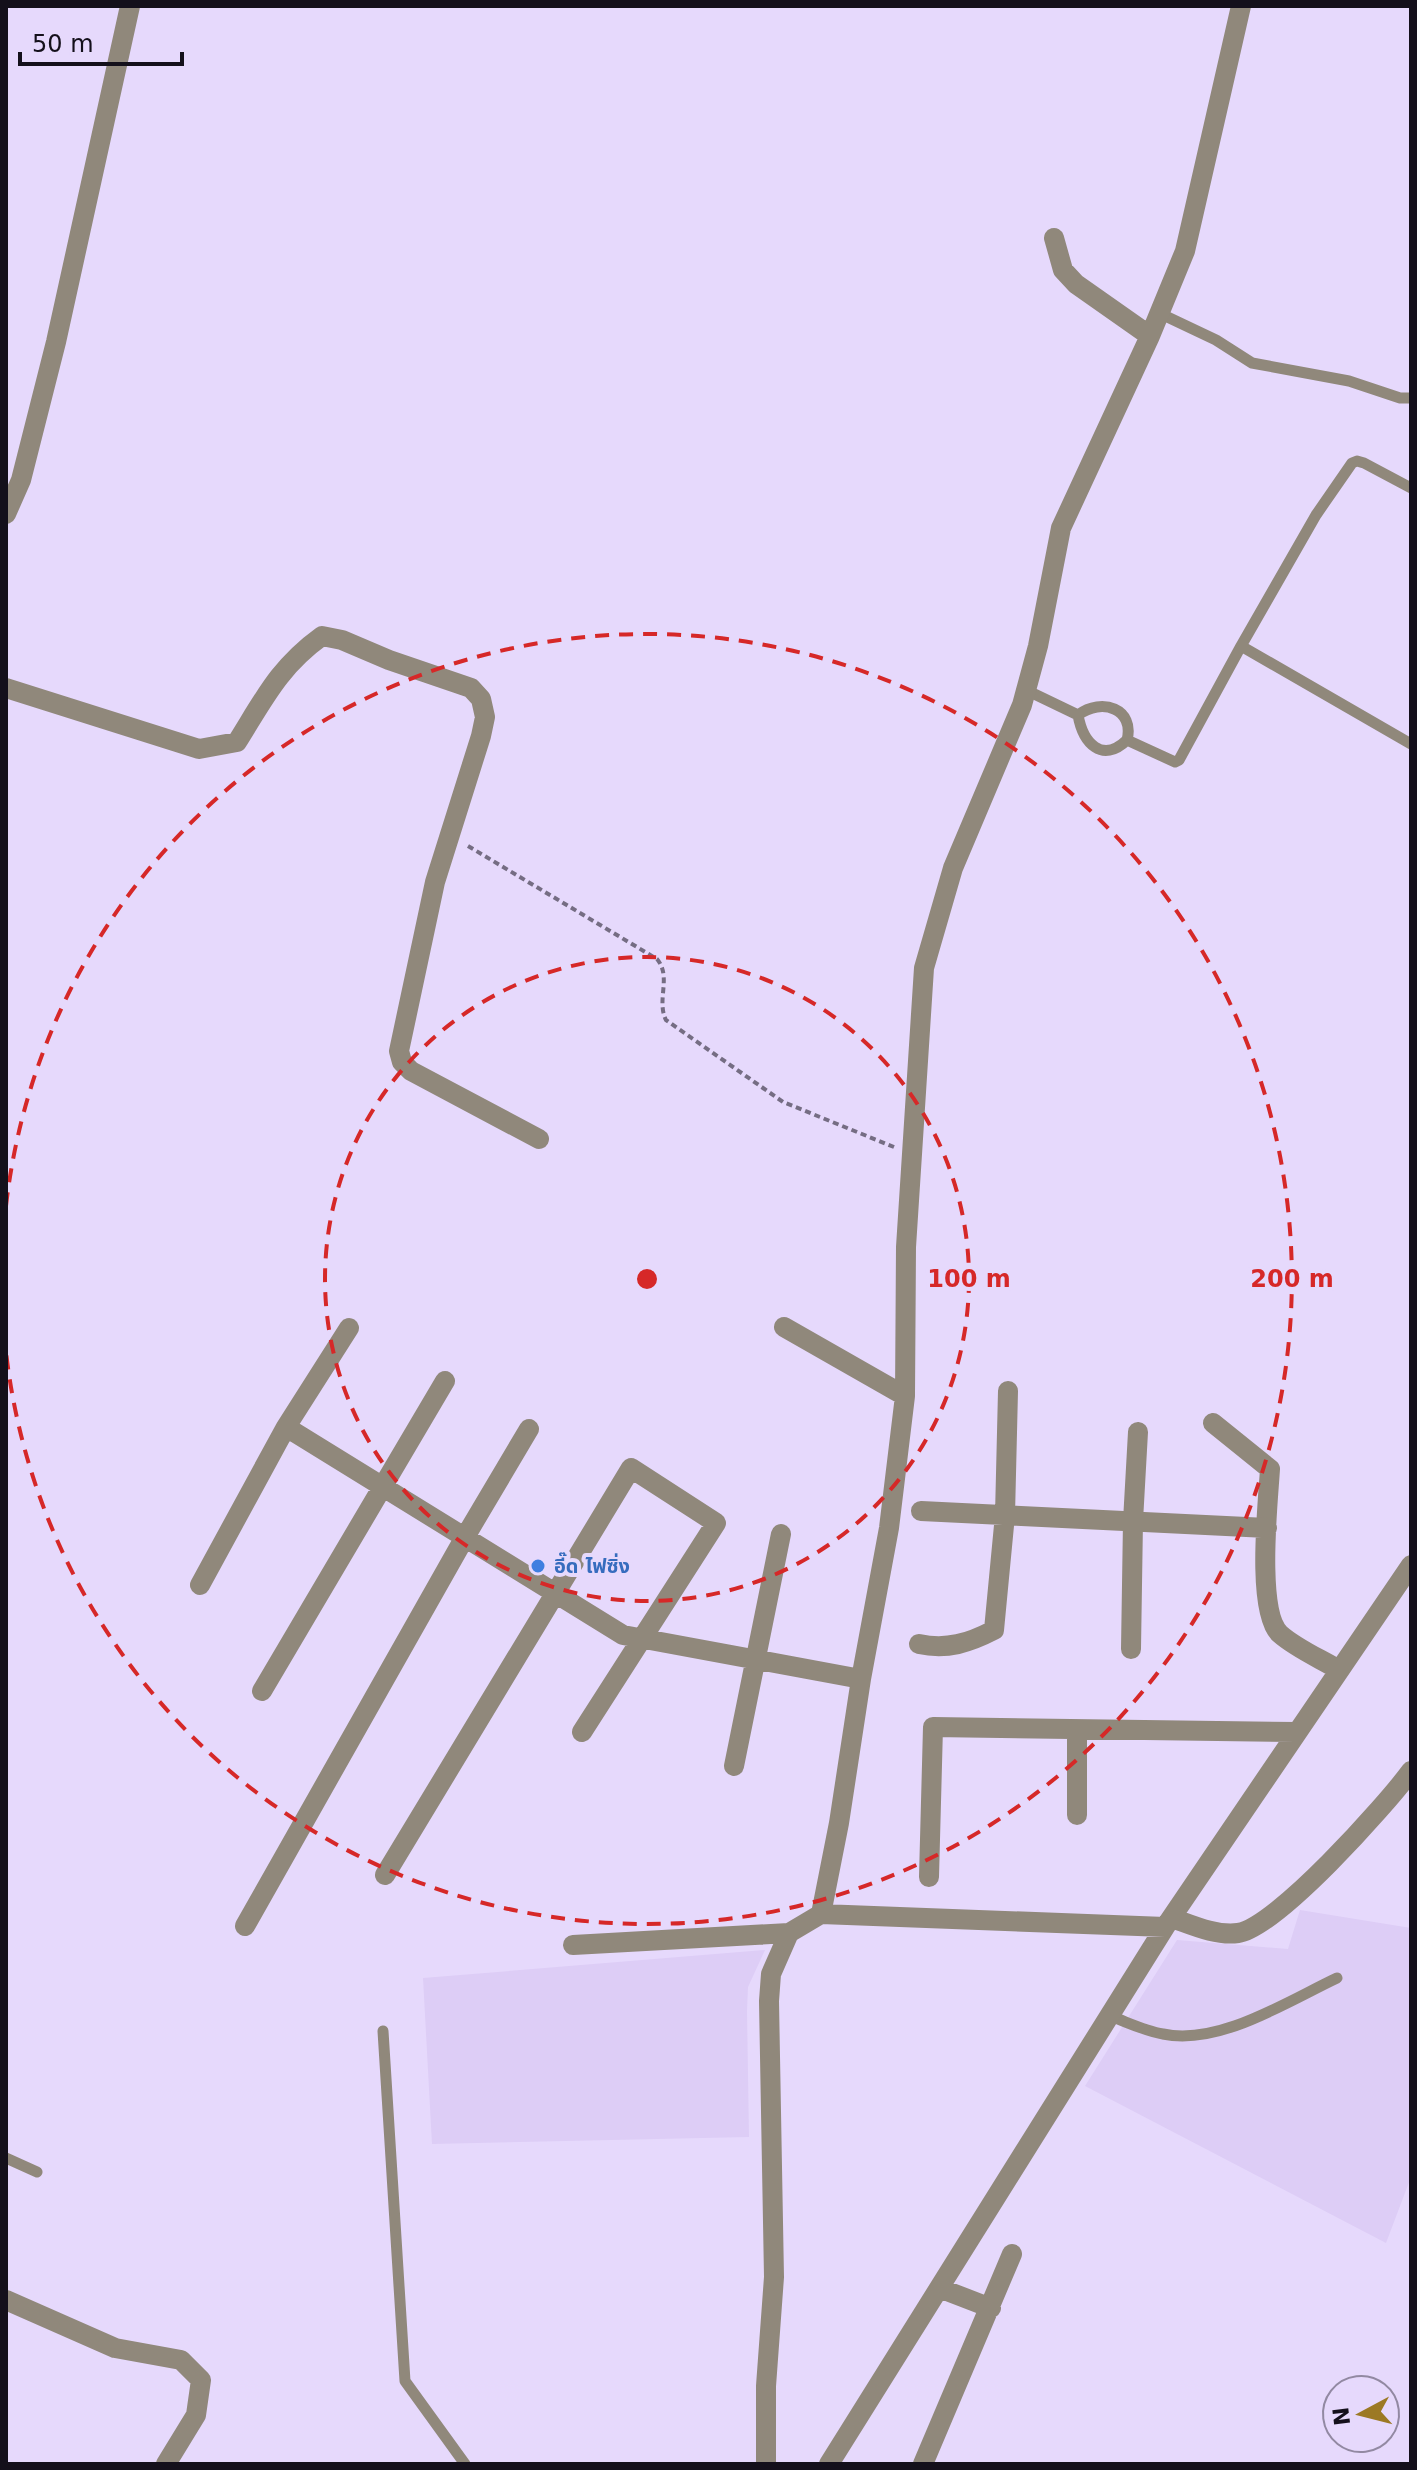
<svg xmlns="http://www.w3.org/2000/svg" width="1417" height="2470" font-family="'DejaVu Sans','Noto Sans Thai',sans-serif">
<rect width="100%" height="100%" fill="#e6d9fc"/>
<path fill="#ddcdf6" d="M 1300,1910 L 1411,1928 L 1411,2177 L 1386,2243 L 1085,2086 L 1177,1940 L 1288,1949 Z
M 765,1950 L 748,1987 L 747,2011 L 749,2137 L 432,2144 L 423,1978 Z"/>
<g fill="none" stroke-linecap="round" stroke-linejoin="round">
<path stroke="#756d83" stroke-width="4" stroke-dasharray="6 4" stroke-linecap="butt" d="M 468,846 L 657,959 C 672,977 656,1000 666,1020 L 783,1102 L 894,1147"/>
<path stroke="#90887b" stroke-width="11" d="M 1159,313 L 1216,340 L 1252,363 L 1349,381 L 1400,398 L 1411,398
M 1241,646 L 1316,515 L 1352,463 L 1357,461 L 1364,463 L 1411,488
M 1026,690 L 1078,715 C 1083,743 1102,764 1127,740 L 1175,762 L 1179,760 L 1241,646 L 1411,744
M 1078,715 C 1102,697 1135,709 1127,740
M 1110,2016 C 1127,2022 1145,2031 1163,2034 C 1219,2046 1288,2001 1337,1978
M 383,2031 L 405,2381 L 465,2464
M 6,2158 L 37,2172"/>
<path stroke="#90887b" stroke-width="20" d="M 1054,238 L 1063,270 L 1076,284 L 1150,336
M 6,514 L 21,480 L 56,342 L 130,6
M 6,688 L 199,749 L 237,742 C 264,699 279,667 322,636 L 342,640 L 389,660 L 471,688 L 481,699 L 485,717 L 481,736 L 435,882 L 399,1051 L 402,1062 L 411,1071 L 539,1139
M 784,1327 L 905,1396
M 349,1328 L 286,1427 L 623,1635 L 861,1679
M 1213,1423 L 1270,1469 C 1268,1502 1256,1612 1280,1634 C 1297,1649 1321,1659 1339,1670
M 921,1511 L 1267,1528
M 200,1585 L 286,1427
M 919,1644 C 947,1650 969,1643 994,1630 L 1005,1515 L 1008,1391
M 1131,1649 L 1133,1521 L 1138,1432
M 262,1691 L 445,1381
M 1077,1730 L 1077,1815
M 734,1766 L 781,1534
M 385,1875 L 631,1468 L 716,1523 L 582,1732
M 929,1877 L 933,1727 L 1296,1732
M 821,1914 L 1165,1927
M 1172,1918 C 1192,1925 1216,1936 1238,1933 C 1276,1928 1386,1805 1411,1771
M 245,1926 L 465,1537 L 529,1429
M 573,1945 L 789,1933
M 939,2288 L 991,2308
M 6,2300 L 115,2348 L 181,2360 L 201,2380 L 196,2415 L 166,2464
M 766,2464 L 766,2386 L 774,2277 L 769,2001 L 771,1974 L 789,1933 L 821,1914 L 839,1823 L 861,1679 L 889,1528 L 905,1396 L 906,1247 L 924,968 L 953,868 L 1022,705 L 1038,646 L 1061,528 L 1150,336 L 1185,251 L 1241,6
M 829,2464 L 1165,1927 L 1411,1565
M 923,2464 L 1012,2254"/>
</g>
<g fill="none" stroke="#d62828" stroke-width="4" stroke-dasharray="14 10">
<circle cx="647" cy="1279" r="322"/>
<path d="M6 1206A645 645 0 1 1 6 1352"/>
</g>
<circle fill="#3f7fe0" stroke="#e6d9fc" stroke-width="3" cx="538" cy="1566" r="8"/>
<g text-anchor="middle" stroke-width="8" stroke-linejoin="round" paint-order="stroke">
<g font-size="20" font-weight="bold" fill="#366cbe" stroke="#e6d9fc" text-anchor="start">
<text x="554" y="1573">อี๊ด ไฟซิ่ง</text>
</g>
</g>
<circle cx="647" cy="1279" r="12" fill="#d62828" stroke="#e6d9fc" stroke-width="4"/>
<g font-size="24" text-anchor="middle" font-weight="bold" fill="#d62828" stroke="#e6d9fc" stroke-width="8" stroke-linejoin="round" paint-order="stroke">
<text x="969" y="1287">100 m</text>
<text x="1292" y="1287">200 m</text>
</g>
<rect width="1417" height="2470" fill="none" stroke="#14101b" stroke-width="16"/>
<g transform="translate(1361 2414) rotate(263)"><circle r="38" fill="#e6d9fc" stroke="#9289a2" stroke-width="2"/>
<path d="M0-6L14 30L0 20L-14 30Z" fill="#9c7924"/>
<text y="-12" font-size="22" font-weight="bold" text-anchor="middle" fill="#14101b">N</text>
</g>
<path d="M20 52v12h162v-12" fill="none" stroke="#14101b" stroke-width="4"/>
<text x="32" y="52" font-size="24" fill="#14101b" stroke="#e6d9fc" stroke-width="6" paint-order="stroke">50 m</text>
</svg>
